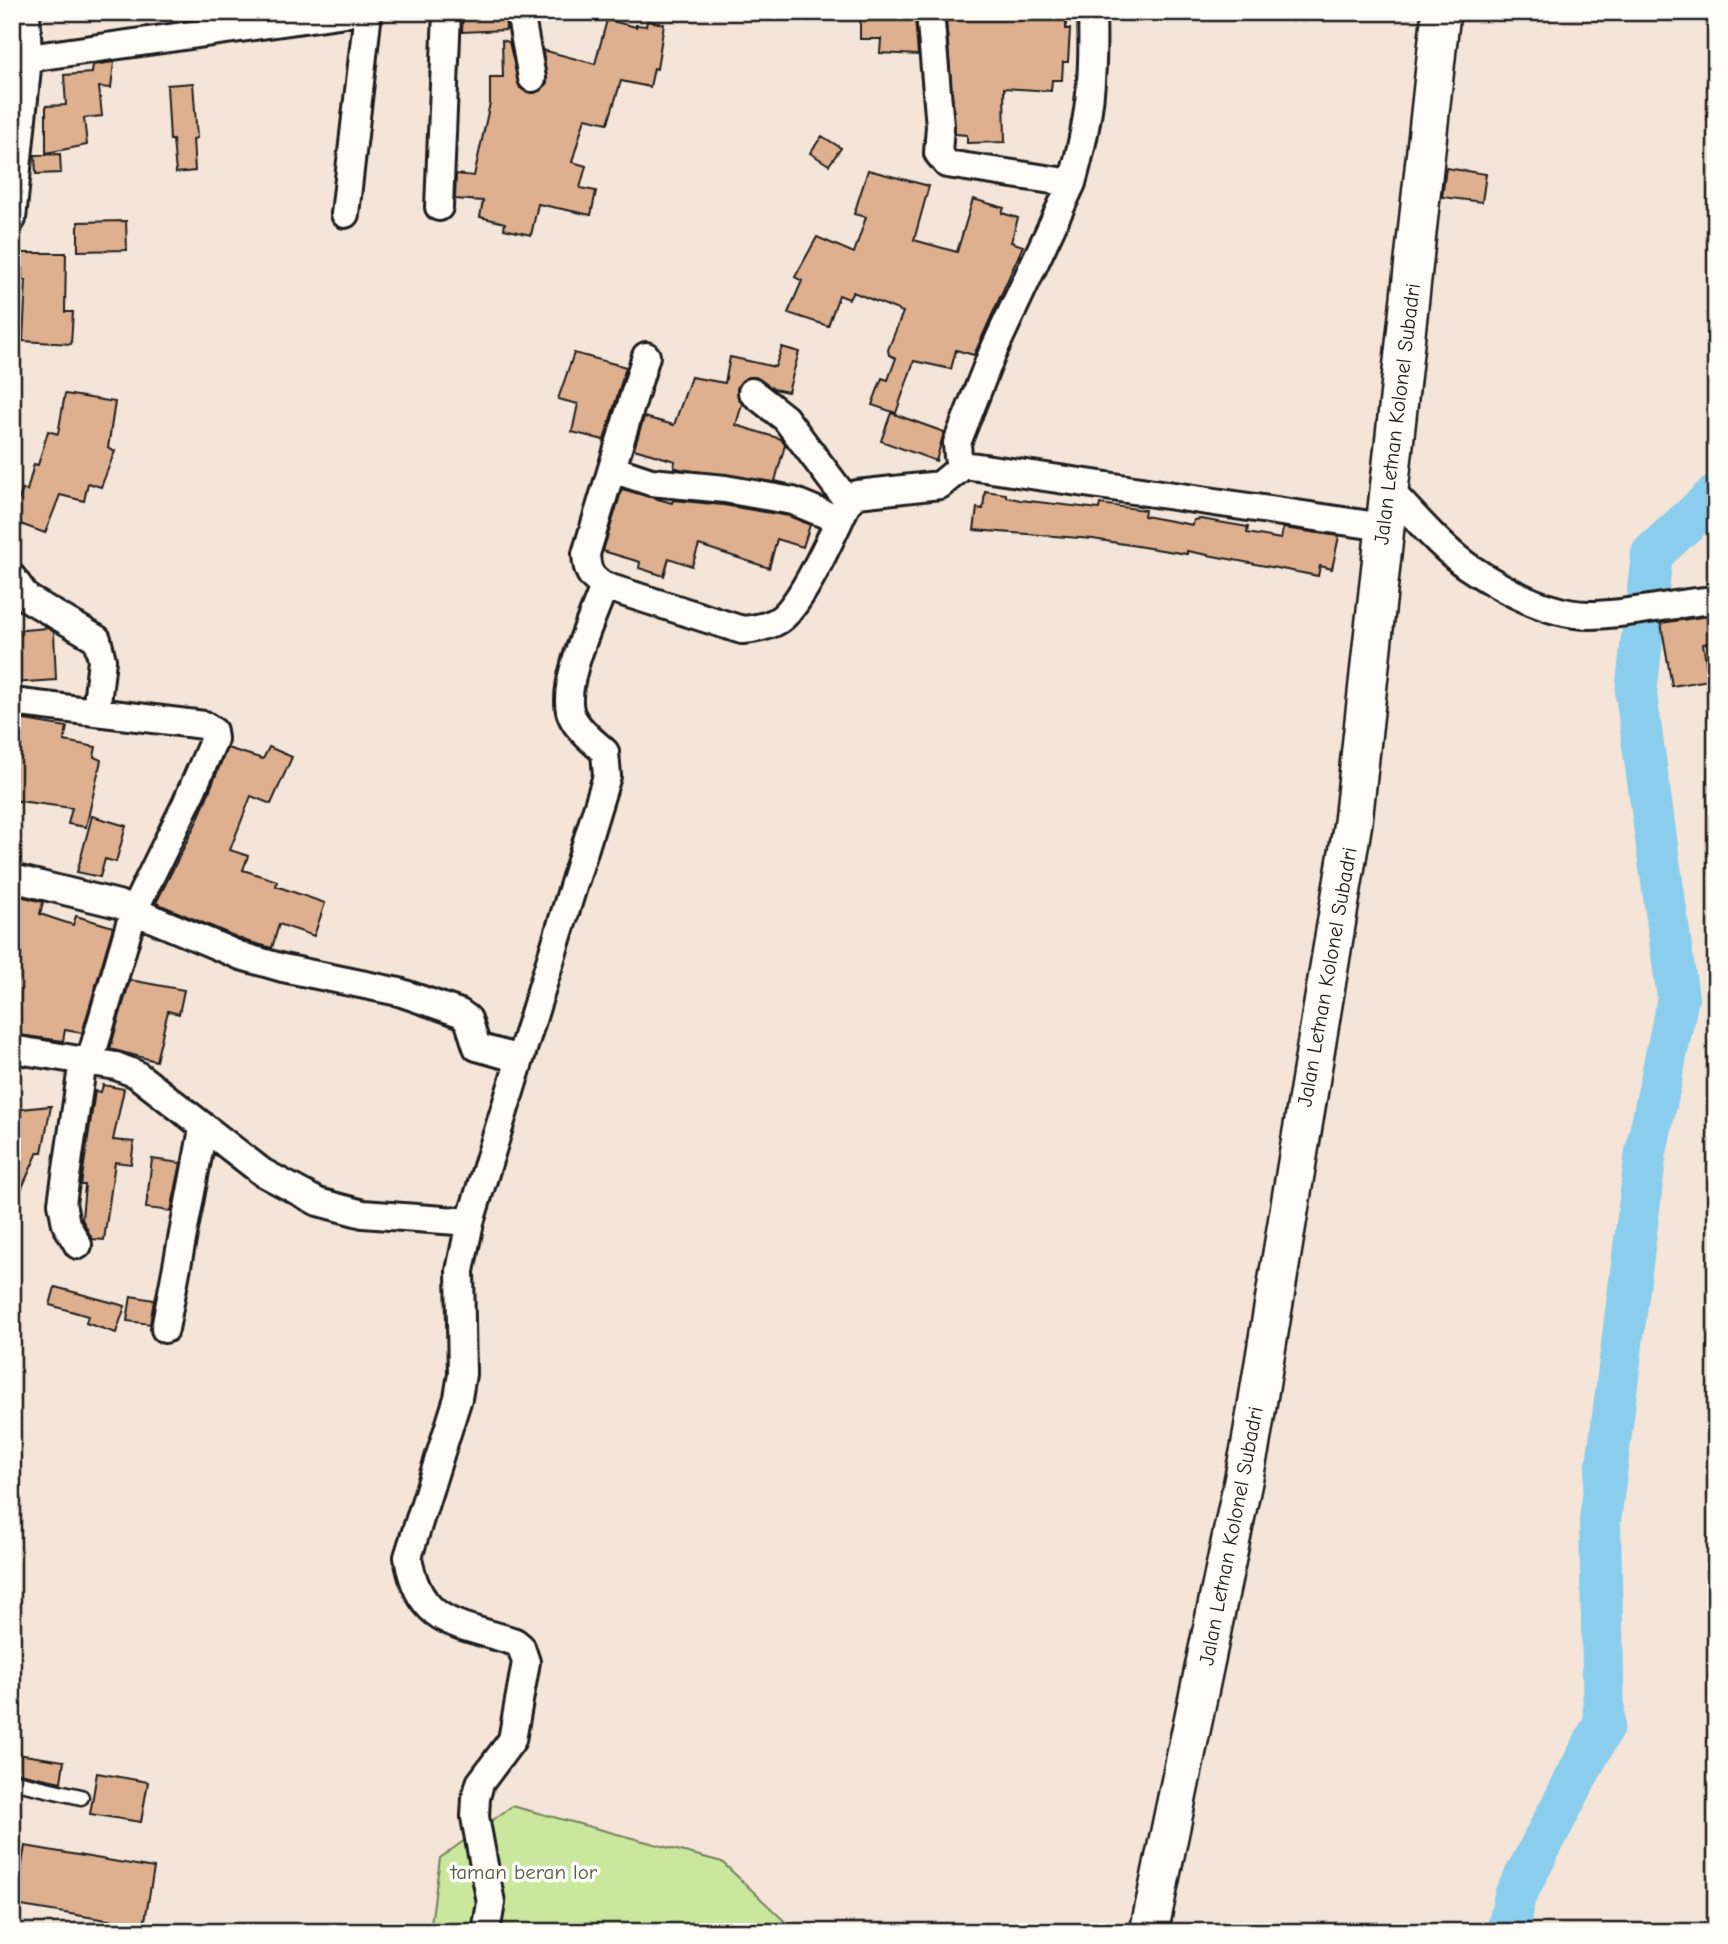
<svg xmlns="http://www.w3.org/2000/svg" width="1728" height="1944" font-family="'Comic Neue',sans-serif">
<rect width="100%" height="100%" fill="#f4e5d8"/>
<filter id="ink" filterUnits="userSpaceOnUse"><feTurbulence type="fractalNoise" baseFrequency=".0143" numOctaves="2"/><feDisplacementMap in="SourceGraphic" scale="14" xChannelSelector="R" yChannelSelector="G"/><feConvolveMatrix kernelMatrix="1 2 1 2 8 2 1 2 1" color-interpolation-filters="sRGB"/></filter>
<g filter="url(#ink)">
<path fill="#cae79e" stroke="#73825d" stroke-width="2" d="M 512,1806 L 722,1862 L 796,1932 L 430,1932 L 440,1858 Z"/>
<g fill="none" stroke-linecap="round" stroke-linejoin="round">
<path stroke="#8bcdec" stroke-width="42" d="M 1648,590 L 1652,554 L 1716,495
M 1507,1932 L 1515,1896 L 1604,1724 L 1600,1521 L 1646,1152 L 1678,998 L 1636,694 L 1643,629"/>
</g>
<path fill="#dfb090" stroke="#1c1c1c" stroke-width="2" d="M 463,12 L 505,12 L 506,30 L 462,32 Z
M 860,12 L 915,17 L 918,55 L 880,53 L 881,39 L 860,39 Z
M 952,12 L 1066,12 L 1066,29 L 1070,29 L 1068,62 L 1063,62 L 1062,80 L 1052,80 L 1051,91 L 1004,88 L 1005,142 L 967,143 L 967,135 L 955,134 L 946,19 L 952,19 Z
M 607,20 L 636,27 L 636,25 L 646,26 L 647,21 L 664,24 L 657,69 L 654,68 L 650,87 L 621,81 L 608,123 L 585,118 L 572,162 L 586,166 L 580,188 L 596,191 L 591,215 L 538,204 L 531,235 L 504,229 L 505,223 L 480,217 L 483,201 L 455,199 L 456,174 L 474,176 L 490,103 L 490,77 L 503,77 L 502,40 L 509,42 L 520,88 L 535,93 L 547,83 L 543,50 L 595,64 Z
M 114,62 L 111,88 L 99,87 L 102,116 L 84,118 L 87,145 L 46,153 L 46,106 L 66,105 L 64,75 L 92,73 L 93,65 Z
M 193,83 L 197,138 L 193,139 L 195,171 L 176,173 L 173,140 L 170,140 L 167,85 Z
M 822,136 L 841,148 L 829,165 L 810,153 Z
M 60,154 L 61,173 L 36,174 L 35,155 Z
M 1446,168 L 1486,174 L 1482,202 L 1442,197 Z
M 868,170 L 929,186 L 914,240 L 957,252 L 973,199 L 1004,208 L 1002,213 L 1018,218 L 1011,242 L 1023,246 L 974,355 L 956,350 L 951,369 L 914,361 L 896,413 L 872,405 L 882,378 L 888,380 L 896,358 L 889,355 L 888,350 L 903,312 L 853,292 L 849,299 L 839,295 L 828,326 L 788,313 L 802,281 L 795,277 L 817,237 L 854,253 L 866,217 L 854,214 Z
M 126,221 L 127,250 L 78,251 L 78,222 Z
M 22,253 L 66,253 L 65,312 L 73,312 L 71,344 L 23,341 L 26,280 L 22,280 Z
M 782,347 L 799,352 L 788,392 L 774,389 L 755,377 L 746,378 L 737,389 L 742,404 L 736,425 L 781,439 L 785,445 L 775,481 L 788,484 L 680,469 L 674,467 L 675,461 L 634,449 L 644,417 L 674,425 L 691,377 L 725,383 L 730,357 L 775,367 Z
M 574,353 L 626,367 L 604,440 L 572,432 L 578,404 L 558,399 Z
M 65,394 L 115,402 L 108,448 L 115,451 L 101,487 L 88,483 L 84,501 L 60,495 L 45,533 L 12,521 L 12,516 L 23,489 L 27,491 L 34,464 L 38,465 L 48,431 L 58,434 Z
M 891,413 L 944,432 L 936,461 L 881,441 Z
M 622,489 L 672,503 L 673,500 L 723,505 L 789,516 L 810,525 L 803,547 L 777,539 L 769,568 L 699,545 L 692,566 L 669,558 L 664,576 L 639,568 L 640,562 L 603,551 Z
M 985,491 L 1006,494 L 1006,497 L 1020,500 L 1099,509 L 1100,504 L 1145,510 L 1144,516 L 1193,525 L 1194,520 L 1201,519 L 1248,527 L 1247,533 L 1281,539 L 1283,528 L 1339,536 L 1332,569 L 1320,566 L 1318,576 L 1187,551 L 1187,554 L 1093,539 L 974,530 L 977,508 L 983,509 Z
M 1709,616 L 1713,642 L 1703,644 L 1709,680 L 1672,686 L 1661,623 Z
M 47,628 L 54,632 L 56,680 L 12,683 L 12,631 Z
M 12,718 L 67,727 L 64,741 L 96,747 L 94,757 L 101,760 L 86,827 L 68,824 L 72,808 L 12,800 Z
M 269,747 L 292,757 L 271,804 L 251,796 L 230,850 L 248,856 L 243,870 L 277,881 L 276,886 L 325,903 L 314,936 L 279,924 L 272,948 L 246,941 L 156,903 L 198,819 L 227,748 L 263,759 Z
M 92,816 L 126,826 L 116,862 L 105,859 L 100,877 L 77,872 Z
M 12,894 L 43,902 L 40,914 L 73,925 L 76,916 L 113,927 L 82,1033 L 65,1030 L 63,1041 L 12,1034 Z
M 130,980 L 184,990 L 179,1014 L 168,1011 L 156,1061 L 110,1049 Z
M 103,1085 L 124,1089 L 113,1140 L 134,1142 L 131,1164 L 115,1162 L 104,1240 L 92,1239 L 82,1219 L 85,1185 L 81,1185 L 95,1091 L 101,1092 Z
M 51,1106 L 42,1152 L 38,1152 L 12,1210 L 12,1110 Z
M 152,1159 L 181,1163 L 171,1211 L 146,1208 Z
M 55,1287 L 125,1306 L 116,1333 L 86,1323 L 88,1316 L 50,1305 Z
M 131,1296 L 154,1300 L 150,1324 L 127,1321 Z
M 17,1754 L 64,1761 L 61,1782 L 14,1772 Z
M 97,1773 L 148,1782 L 141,1822 L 90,1814 Z
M 25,1846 L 154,1868 L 144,1926 L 15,1905 Z"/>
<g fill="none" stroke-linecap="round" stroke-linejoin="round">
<defs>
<path id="service" d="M 12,1781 L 81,1797"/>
<path id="minor" d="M 520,12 L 532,78
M 930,12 L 940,126 L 938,153 L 947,164 L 1072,183 L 992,354 L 957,443 L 958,457 L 964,465 L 1384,527
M 12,56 L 28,58 L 353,12
M 1072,183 C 1090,118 1094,79 1092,12
M 439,207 L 447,12
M 345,214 L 368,12
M 12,219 L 28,58 L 26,12
M 752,392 L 785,418 L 848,502
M 612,469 L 651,482 L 725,489 L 793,501 L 839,520
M 1390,491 C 1414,515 1439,546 1467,566 C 1500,588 1547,615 1589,615 C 1631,615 1673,603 1716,600
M 12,577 L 27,598 L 97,639 L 102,660 L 96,712
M 604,586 C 590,577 587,571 586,554 L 646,356
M 12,702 L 204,725 L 213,731 L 214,739 L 186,804 L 134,910 L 90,1061
M 12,878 L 118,904 L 241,956 L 283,968 L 399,992 L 460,1013 L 468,1019 L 477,1047 L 520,1059
M 12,1049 L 116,1066 L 136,1074 L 262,1172 L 318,1202 L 363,1214 L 470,1222
M 78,1245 L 66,1224 L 62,1203 L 83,1061
M 165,1329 L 203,1129
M 486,1932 L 491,1903 L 475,1817 L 476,1798 L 480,1783 L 512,1740 L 526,1662 L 521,1647 L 515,1642 C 458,1623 419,1626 408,1557 L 458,1398 L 462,1374 L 460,1271 L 470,1222 L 607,776 L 605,752 C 593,741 574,727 570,711 C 563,678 593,618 604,586 L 742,630 C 755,629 768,627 779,620 C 803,604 834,530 848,502 L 857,494 L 940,485 L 964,465"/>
<path id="secondary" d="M 1149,1932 L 1250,1448 L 1353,822 L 1441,12"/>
</defs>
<use href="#service" stroke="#1c1c1c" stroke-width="19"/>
<use href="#minor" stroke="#1c1c1c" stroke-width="32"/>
<use href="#secondary" stroke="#1c1c1c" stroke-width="42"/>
<use href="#service" stroke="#fdfcf7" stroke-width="14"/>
<use href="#minor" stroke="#fdfcf7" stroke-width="26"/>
<use href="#secondary" stroke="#fdfcf7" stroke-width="37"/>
</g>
</g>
<g text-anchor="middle" stroke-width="7" stroke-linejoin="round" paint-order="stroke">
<g font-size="21" fill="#1c1c1c" stroke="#fdfcf7">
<text transform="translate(1397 414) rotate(-83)" y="7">Jalan Letnan Kolonel Subadri</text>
<text transform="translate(1327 977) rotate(-80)" y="7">Jalan Letnan Kolonel Subadri</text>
<text transform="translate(1231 1536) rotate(-79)" y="7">Jalan Letnan Kolonel Subadri</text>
</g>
<g font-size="21" fill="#505943" stroke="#fdfcf7">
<text x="524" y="1879">taman beran lor</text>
</g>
</g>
<rect width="1728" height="1944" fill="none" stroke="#fdfcf7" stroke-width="42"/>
<rect x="21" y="21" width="1686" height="1902" fill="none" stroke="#1c1c1c" stroke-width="2.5" filter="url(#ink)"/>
</svg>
